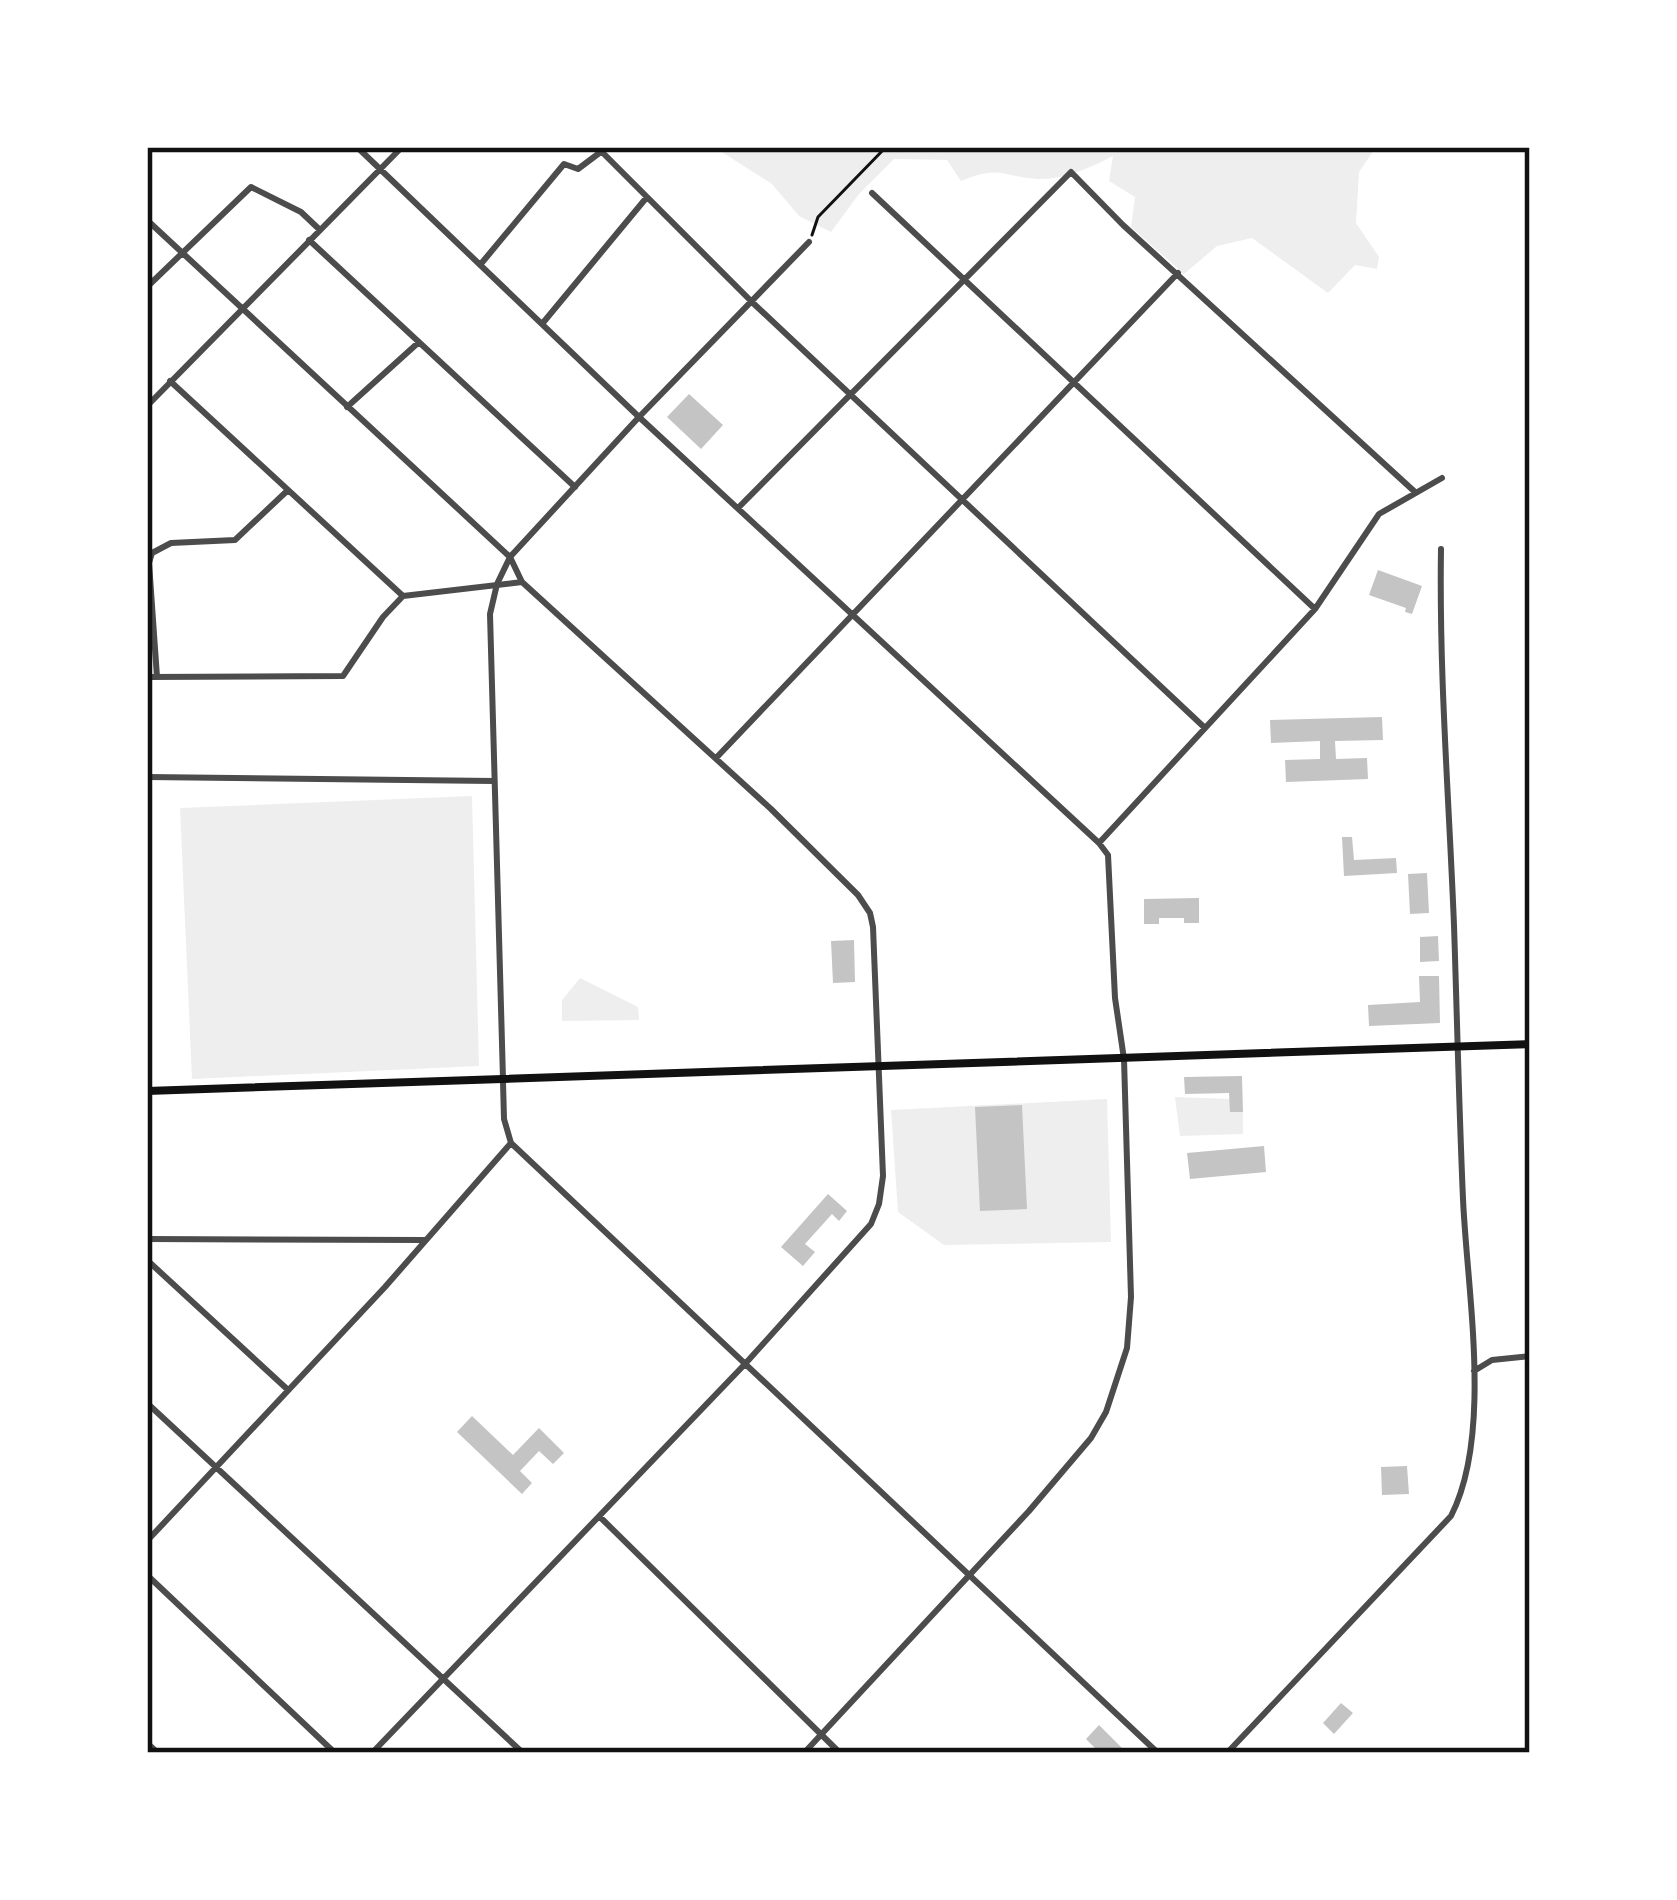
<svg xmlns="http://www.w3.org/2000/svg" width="1677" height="1900" font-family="'Golos Text',sans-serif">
<rect width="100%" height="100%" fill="#fff"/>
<path fill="#eee" d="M 714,147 L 1376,147 L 1359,172 L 1356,223 L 1379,257 L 1377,269 L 1355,265 L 1328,293 L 1252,238 L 1217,246 L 1184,274 L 1131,227 L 1135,197 L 1109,181 L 1113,156 C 1090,168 1064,180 1037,179 C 999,176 1001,165 961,181 L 947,160 L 894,159 L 859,194 L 831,232 L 799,216 L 772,184 Z
M 472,796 L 479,1066 L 192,1079 L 180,808 Z
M 580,978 L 638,1007 L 639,1020 L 562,1021 L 562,1000 Z
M 1175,1097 L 1230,1099 L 1243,1112 L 1243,1134 L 1180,1136 Z
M 1107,1099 L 1111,1242 L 944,1245 L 898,1212 L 891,1110 Z"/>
<path fill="#c4c4c4" d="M 689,394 L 723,425 L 701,449 L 667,417 Z
M 1378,570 L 1422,586 L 1412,614 L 1405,612 L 1406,608 L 1369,595 Z
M 1382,717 L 1383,740 L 1335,741 L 1336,759 L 1367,758 L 1368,779 L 1286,782 L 1285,760 L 1320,759 L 1320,741 L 1271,743 L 1270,720 Z
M 1342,837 L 1352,837 L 1354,860 L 1396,858 L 1397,873 L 1344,876 Z
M 1427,873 L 1429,913 L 1410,914 L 1408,874 Z
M 1199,898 L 1199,923 L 1184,923 L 1184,918 L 1159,918 L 1159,924 L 1144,924 L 1144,899 Z
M 1438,936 L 1439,961 L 1420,962 L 1420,937 Z
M 854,940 L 855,982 L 833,983 L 831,941 Z
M 1419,976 L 1439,976 L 1440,1023 L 1369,1026 L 1368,1005 L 1420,1002 Z
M 1242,1076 L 1243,1112 L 1230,1112 L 1229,1093 L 1185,1094 L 1184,1077 Z
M 1022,1105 L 1027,1209 L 980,1211 L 975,1107 Z
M 1264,1146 L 1266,1172 L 1190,1179 L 1187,1153 Z
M 828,1194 L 847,1211 L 839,1221 L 832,1214 L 805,1244 L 815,1252 L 803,1266 L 781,1247 Z
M 472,1416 L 513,1455 L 539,1428 L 564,1453 L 553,1464 L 539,1451 L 520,1471 L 532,1483 L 522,1494 L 457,1432 Z
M 1407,1466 L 1409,1494 L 1382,1495 L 1381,1467 Z
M 1341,1703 L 1353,1713 L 1334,1734 L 1323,1723 Z
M 1099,1725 L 1127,1753 L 1100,1753 L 1086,1739 Z"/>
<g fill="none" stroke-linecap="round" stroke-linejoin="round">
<path stroke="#111" stroke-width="3" d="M 812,235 L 818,217 L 886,147"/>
<path stroke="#4c4c4c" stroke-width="6" d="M 357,147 L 639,417 L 1099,843 L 1108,855 L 1115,998 L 1124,1059
M 597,147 L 753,303 L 1205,728
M 872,193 L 1315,609
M 147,220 L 510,557 L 522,582 L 771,809 L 858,895 L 870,913 L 873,927 L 883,1176 L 879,1204 L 871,1224 L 745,1364 L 372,1753
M 309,240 L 575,487
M 480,265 L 564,164 L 578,169 L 602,151
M 147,287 L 251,187 L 301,212 L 320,230
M 542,324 L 647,197
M 170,381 L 403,596
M 147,406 L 402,147
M 347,407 L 419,342
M 639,417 L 809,242
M 738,508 L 1071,172 L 1123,225 L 1415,492
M 403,596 L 522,582
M 147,677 L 343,676 L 383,617 L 403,596
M 157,677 L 149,563 L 152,553 L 171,543 L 235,540 L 287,491
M 717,757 L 1178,273
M 147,777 L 494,781
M 1099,843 L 1315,609 L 1379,514 L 1442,478
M 503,1082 L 504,1119 L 511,1143 L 1158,1753
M 147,1239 L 425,1240
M 147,1260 L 287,1389
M 1474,1371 L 1492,1360 L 1530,1356
M 147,1403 L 523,1753
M 600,1517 L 840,1753
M 147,1541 L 385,1287 L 511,1143
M 147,1575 L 335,1753
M 147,1743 L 158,1753
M 1227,1753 L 1451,1516 C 1493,1434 1467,1291 1463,1199 C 1459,1108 1457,1016 1454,925 C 1449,799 1439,675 1441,549"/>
<path stroke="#4c4c4c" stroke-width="6" d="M 503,1079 L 490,614 L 497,584 L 510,557 L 639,417
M 804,1753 L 1029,1511 L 1091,1438 L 1106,1412 L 1127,1348 L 1131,1297 L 1124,1059"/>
<path stroke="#111" stroke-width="8" d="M 147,1091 L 1530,1044"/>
</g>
<rect width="1677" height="1900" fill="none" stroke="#ffffff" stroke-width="300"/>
<rect x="150" y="150" width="1377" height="1600" fill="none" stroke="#111" stroke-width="4.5"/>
</svg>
